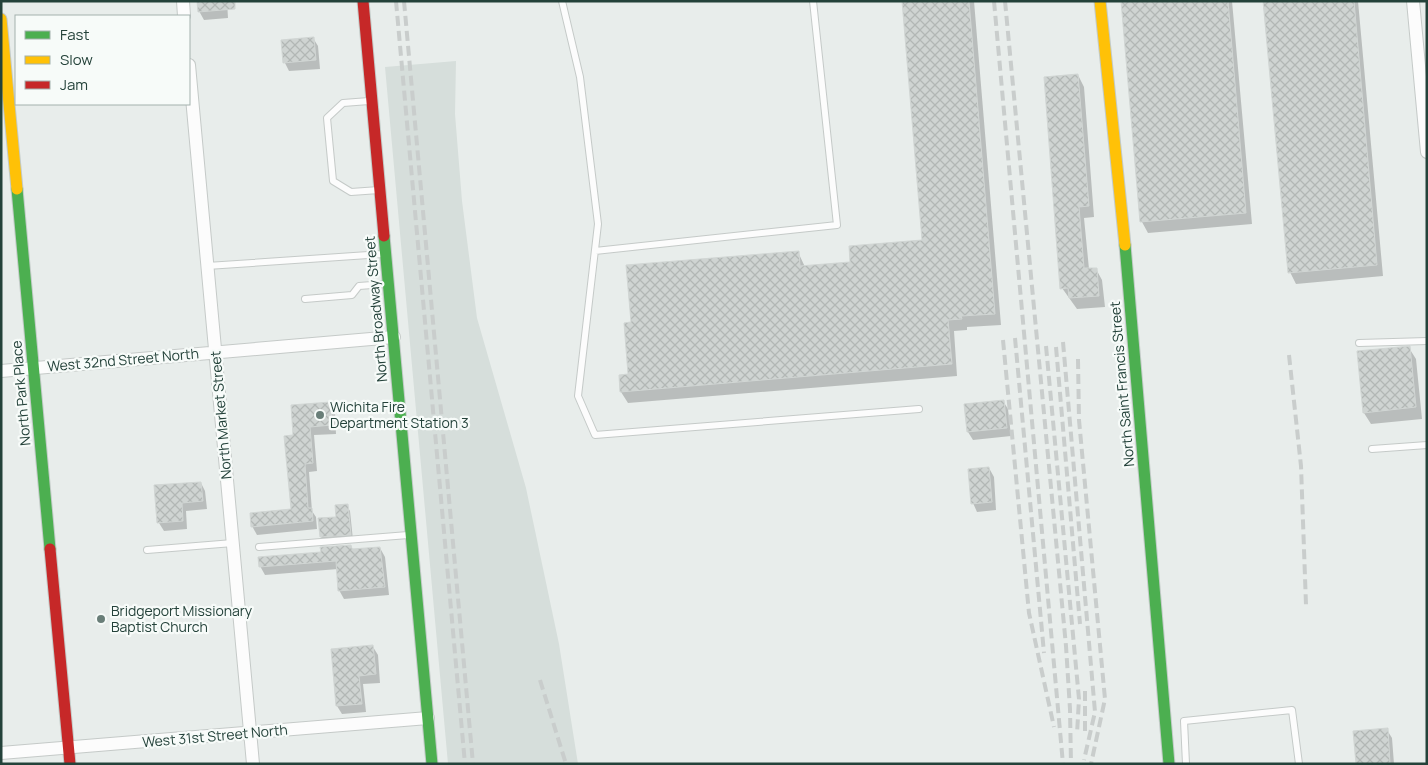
<svg xmlns="http://www.w3.org/2000/svg" width="1428" height="765" font-family="Manrope,sans-serif">
<defs>
<pattern id="building-cross-hatch" width="8" height="8" patternUnits="userSpaceOnUse" patternTransform="scale(1.25)"><rect width="8" height="8" fill="#cfd4d2"/><path d="M0 0l8 8M0 8l8-8" fill="none" stroke="#b2b7b5"/></pattern>
</defs>
<rect width="100%" height="100%" fill="#e8edeb"/>
<path fill="#d6dedb" d="M 456,61 L 455,114 L 462,201 L 477,318 L 526,488 L 559,644 L 578,764 L 448,764 L 385,67 Z"/>
<path fill="#0003" d="M 227,1 L 228,18 L 204,20 L 199,11 Z
M 903,1 L 974,1 L 1001,325 L 967,327 L 967,330 L 954,331 L 957,376 L 628,403 L 621,392 L 620,376 L 629,375 L 632,323 L 798,252 L 805,267 L 852,263 L 923,241 Z
M 1122,1 L 1232,1 L 1252,224 L 1148,233 L 1142,222 Z
M 1264,1 L 1358,1 L 1383,276 L 1296,284 L 1290,272 Z
M 313,38 L 318,46 L 320,69 L 289,71 L 285,63 Z
M 1078,75 L 1084,87 L 1094,217 L 1084,218 L 1089,269 L 1096,269 L 1102,280 L 1105,307 L 1077,309 L 1062,288 Z
M 1409,348 L 1416,359 L 1422,419 L 1371,424 L 1364,413 Z
M 1003,401 L 1008,409 L 1011,436 L 973,440 L 968,432 Z
M 330,403 L 335,412 L 336,434 L 314,435 L 317,471 L 309,472 L 312,511 L 316,517 L 317,529 L 257,535 L 252,526 L 292,510 L 294,437 Z
M 989,468 L 994,477 L 996,510 L 977,512 L 973,503 Z
M 201,483 L 205,491 L 207,509 L 186,511 L 187,529 L 164,531 L 159,523 Z
M 347,506 L 350,511 L 353,540 L 324,542 L 321,537 Z
M 351,546 L 353,550 L 380,548 L 385,557 L 389,595 L 344,599 L 339,590 L 338,569 L 265,575 L 260,566 Z
M 373,647 L 378,655 L 380,683 L 363,684 L 366,712 L 342,714 L 337,706 Z
M 1387,730 L 1392,738 L 1394,764 L 1357,764 Z"/>
<path fill="url(#building-cross-hatch)" stroke="#d1d6d4" d="M 197,1 L 235,1 L 235,9 L 198,12 Z
M 902,1 L 969,1 L 995,314 L 961,316 L 962,319 L 948,320 L 952,364 L 620,392 L 619,375 L 628,374 L 624,323 L 631,322 L 626,265 L 799,251 L 800,266 L 850,262 L 849,246 L 922,240 Z
M 1121,1 L 1228,1 L 1246,213 L 1140,222 Z
M 1263,1 L 1354,1 L 1377,265 L 1288,273 Z
M 314,37 L 316,60 L 283,63 L 281,40 Z
M 1078,74 L 1089,206 L 1079,207 L 1084,268 L 1097,268 L 1099,296 L 1069,298 L 1068,288 L 1060,289 L 1044,77 Z
M 1410,346 L 1416,407 L 1363,413 L 1357,351 Z
M 1004,400 L 1007,428 L 967,432 L 964,404 Z
M 331,402 L 332,425 L 310,427 L 313,463 L 305,464 L 308,508 L 312,508 L 313,521 L 251,527 L 250,513 L 291,509 L 284,436 L 293,435 L 291,405 Z
M 989,467 L 992,502 L 971,504 L 968,469 Z
M 201,482 L 203,501 L 182,503 L 183,521 L 157,523 L 154,485 Z
M 348,504 L 351,535 L 320,537 L 318,518 L 336,517 L 335,505 Z
M 351,545 L 352,549 L 380,547 L 385,587 L 338,591 L 336,561 L 259,567 L 258,557 L 321,552 L 320,547 Z
M 373,645 L 376,674 L 359,676 L 362,704 L 336,706 L 331,649 Z
M 1388,728 L 1390,764 L 1356,764 L 1353,731 Z"/>
<g fill="none" stroke-linecap="round" stroke-linejoin="round">
<defs>
<path id="lane" d="M 562,1 L 580,77 L 598,224 L 578,396 L 595,435 L 919,409
M 369,101 L 343,103 L 327,118 L 333,181 L 351,192 L 379,190
M 595,251 L 837,225 L 813,1
M 207,266 L 383,254
M 305,299 L 352,295 L 359,286 L 385,284
M 1359,343 L 1427,341
M 1372,449 L 1427,445
M 259,547 L 408,535
M 147,550 L 233,543
M 1186,764 L 1184,721 L 1292,710 L 1299,764"/>
<path id="street" d="M 183,1 L 184,16
M 1413,1 L 1427,152
M 189,65 L 253,764
M 1,371 L 394,337
M 1,753 L 428,718"/>
<path id="fast" d="M 17,189 L 50,549
M 384,236 L 432,764
M 1125,245 L 1169,764"/>
<path id="slow" d="M 1100,1 L 1125,245
M 1,19 L 17,189"/>
<path id="jam" d="M 363,1 L 384,236
M 50,549 L 70,764"/>
</defs>
<use href="#lane" stroke="#c5cac8" stroke-width="8"/>
<use href="#street" stroke="#c5cac8" stroke-width="14"/>
<use href="#fast" stroke="#c3cbc8" stroke-width="13"/>
<use href="#slow" stroke="#c3cbc8" stroke-width="13"/>
<use href="#jam" stroke="#c3cbc8" stroke-width="13"/>
<use href="#lane" stroke="#fcfcfc" stroke-width="6"/>
<use href="#street" stroke="#fcfcfc" stroke-width="12"/>
<use href="#fast" stroke="#4caf50" stroke-width="11"/>
<use href="#slow" stroke="#ffc107" stroke-width="11"/>
<use href="#jam" stroke="#c62828" stroke-width="11"/>
<path stroke="#c9cdcc" stroke-width="4" stroke-dasharray="10 5" stroke-linecap="butt" d="M 396,1 L 465,764
M 404,1 L 473,764
M 994,1 L 1063,764
M 1005,1 L 1066,646 L 1070,709 L 1071,764
M 1015,338 L 1044,653
M 1003,340 L 1029,613 L 1054,727
M 1063,342 L 1095,712 L 1084,760
M 1046,346 L 1079,699 L 1077,734
M 1056,347 L 1080,624
M 1289,355 L 1301,466 L 1306,605
M 1078,359 L 1079,420 L 1105,699 L 1091,764
M 540,680 L 566,764
M 1085,731 L 1085,689"/>
</g>
<g fill="#697e78" stroke="#f7fbf9" stroke-width="2">
<circle cx="320" cy="415" r="5"/>
<circle cx="101" cy="619" r="5"/>
</g>
<g text-anchor="middle" stroke-width="4.5" stroke-linejoin="round" paint-order="stroke">
<g font-size="14" fill="#24423a" stroke="#f7fbf9">
<text transform="translate(376 309) rotate(-95)" y="5">North Broadway Street</text>
<text transform="translate(123 360) rotate(-5)" y="5">West 32nd Street North</text>
<text transform="translate(1122 384) rotate(-95)" y="5">North Saint Francis Street</text>
<text transform="translate(21 393) rotate(-95)" y="5">North Park Place</text>
<text transform="translate(221 415) rotate(-95)" y="5">North Market Street</text>
<text transform="translate(215 736) rotate(-5)" y="5">West 31st Street North</text>
</g>
<g font-size="14" fill="#24423a" stroke="#f7fbf9" text-anchor="start">
<text x="330" y="412">Wichita Fire<tspan x="330" dy="16">Department Station 3</tspan></text>
<text x="111" y="616">Bridgeport Missionary<tspan x="111" dy="16">Baptist Church</tspan></text>
</g>
</g>
<rect width="1428" height="765" fill="none" stroke="#24423a" stroke-width="5"/>
<rect x="15" y="15" width="175" height="90" fill="#f7fbf9" stroke="#a3b1ad"/>
<rect x="25" y="31" width="25" height="8" fill="#4caf50" stroke="#a3b1ad"/>
<text x="60" y="40" font-size="15" fill="#24423a">Fast</text>
<rect x="25" y="56" width="25" height="8" fill="#ffc107" stroke="#a3b1ad"/>
<text x="60" y="65" font-size="15" fill="#24423a">Slow</text>
<rect x="25" y="81" width="25" height="8" fill="#c62828" stroke="#a3b1ad"/>
<text x="60" y="90" font-size="15" fill="#24423a">Jam</text>
</svg>
